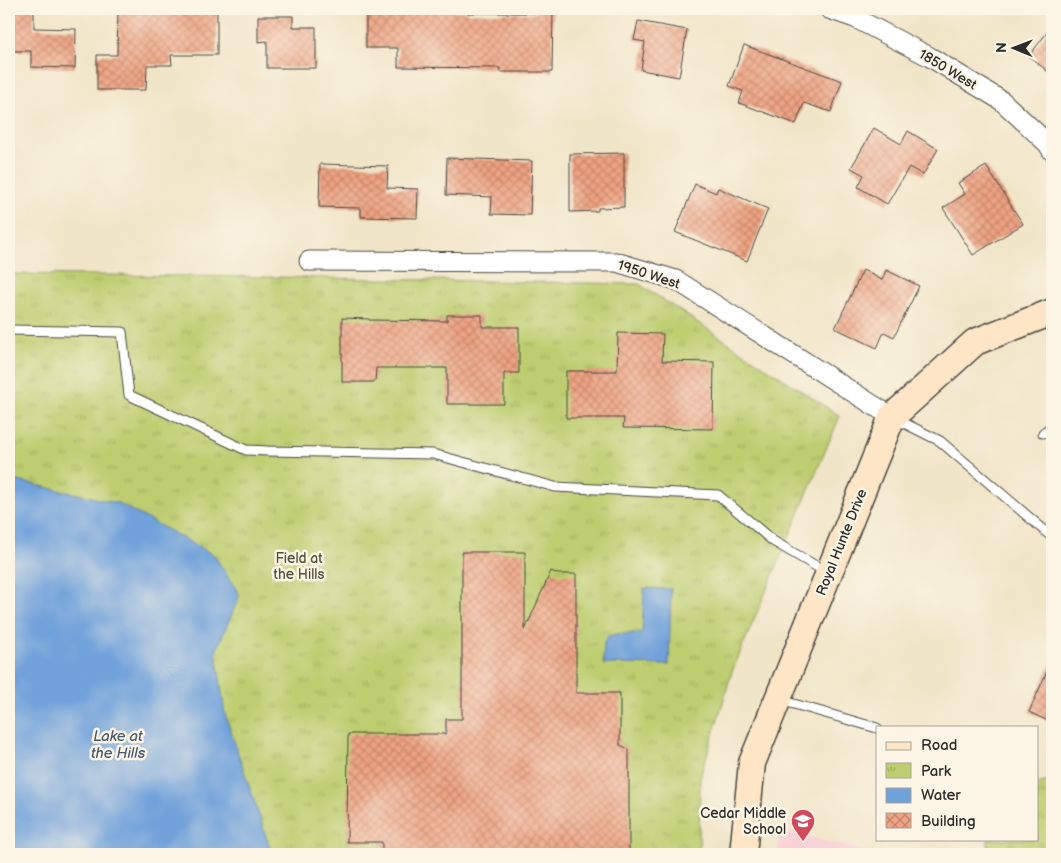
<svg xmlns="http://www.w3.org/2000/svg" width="1061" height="863" font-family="'Balsamiq Sans',sans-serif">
<defs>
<pattern id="park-tufts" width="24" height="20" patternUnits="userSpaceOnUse" patternTransform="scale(1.25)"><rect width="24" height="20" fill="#bdcd6f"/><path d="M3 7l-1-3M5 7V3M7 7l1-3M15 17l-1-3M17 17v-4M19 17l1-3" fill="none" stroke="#a3b060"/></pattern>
<pattern id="building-cross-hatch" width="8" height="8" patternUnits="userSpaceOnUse" patternTransform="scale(1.25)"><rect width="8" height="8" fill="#efa382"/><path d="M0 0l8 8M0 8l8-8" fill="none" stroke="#c2856b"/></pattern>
</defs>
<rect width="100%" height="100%" fill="#fcf5e5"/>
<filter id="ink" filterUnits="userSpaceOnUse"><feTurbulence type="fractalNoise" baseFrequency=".02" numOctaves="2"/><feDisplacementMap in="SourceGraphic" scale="10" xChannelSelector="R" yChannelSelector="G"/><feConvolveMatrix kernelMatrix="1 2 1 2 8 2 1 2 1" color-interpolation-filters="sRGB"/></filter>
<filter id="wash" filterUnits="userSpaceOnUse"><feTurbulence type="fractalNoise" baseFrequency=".0096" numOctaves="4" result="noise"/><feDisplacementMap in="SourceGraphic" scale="20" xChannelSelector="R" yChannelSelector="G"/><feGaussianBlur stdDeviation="1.12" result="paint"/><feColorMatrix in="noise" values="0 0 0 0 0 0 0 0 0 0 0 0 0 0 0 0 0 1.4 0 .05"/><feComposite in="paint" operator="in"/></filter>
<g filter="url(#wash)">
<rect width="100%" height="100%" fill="#f1e5c8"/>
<path fill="#f7cfd5" d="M 779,830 L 878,854 L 879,854 L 778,854 Z"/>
<path fill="url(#park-tufts)" stroke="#747c4d" d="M 9,274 L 273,277 L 639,284 L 840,416 L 732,672 L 700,778 L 699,854 L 9,854 Z
M 1052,780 L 1052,854 L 988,854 L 988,839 L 1037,839 L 1037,784 Z"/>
<path fill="#6fa1da" stroke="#4d6682" d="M 9,479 L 118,503 L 214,555 L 240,595 L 216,651 L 225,714 L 272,854 L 9,854 Z
M 644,588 L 671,589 L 669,665 L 603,664 L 604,642 L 608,636 L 616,634 L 642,633 Z"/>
<g id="blocks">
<path fill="url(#building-cross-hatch)" d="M 9,9 L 34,9 L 34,28 L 76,29 L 75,68 L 31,67 L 31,51 L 9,51 Z
M 187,9 L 217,9 L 217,55 L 171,55 L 172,65 L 147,65 L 146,90 L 97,90 L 97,55 L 117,55 L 118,11 L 187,11 Z
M 366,9 L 435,9 L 434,11 L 467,11 L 467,13 L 536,13 L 536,9 L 553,9 L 552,72 L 500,72 L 500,68 L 398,67 L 398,48 L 366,48 Z
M 258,16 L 293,16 L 293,27 L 316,27 L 316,68 L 267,68 L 267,41 L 258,42 Z
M 638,21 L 687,30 L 679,77 L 641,70 L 645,42 L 634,40 Z
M 1052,26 L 1052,75 L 1029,56 Z
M 744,45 L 842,81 L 831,112 L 804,103 L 796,124 L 739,103 L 743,91 L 729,86 Z
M 874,128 L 901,144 L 908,131 L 938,149 L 923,175 L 909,167 L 887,204 L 858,187 L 864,175 L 851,168 Z
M 624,153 L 624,207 L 598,208 L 598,211 L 570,212 L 570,154 Z
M 447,158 L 532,161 L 530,215 L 491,214 L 492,197 L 446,195 Z
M 320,164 L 388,166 L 387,188 L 418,189 L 417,218 L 361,217 L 361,208 L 319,207 Z
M 986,166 L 1023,224 L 973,255 L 943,208 L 965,194 L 958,183 Z
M 695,184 L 716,193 L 718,188 L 768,209 L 747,261 L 675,232 Z
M 863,270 L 882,280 L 886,270 L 919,286 L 894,337 L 884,332 L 877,348 L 835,328 Z
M 447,315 L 482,315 L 482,327 L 519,327 L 519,373 L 504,373 L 504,404 L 447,404 L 447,368 L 376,368 L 375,382 L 342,382 L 342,318 L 369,319 L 369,320 L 447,321 Z
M 618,333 L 663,334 L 662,361 L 714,362 L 713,429 L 623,428 L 624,418 L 566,418 L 566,371 L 617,371 Z
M 462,552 L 525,552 L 525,630 L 551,571 L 558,574 L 576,574 L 576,693 L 620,693 L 620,745 L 629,749 L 629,853 L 382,854 L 382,842 L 347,842 L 348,734 L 446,734 L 446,719 L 462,719 Z
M 1052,660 L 1052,723 L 1029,712 Z"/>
</g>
</g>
<g filter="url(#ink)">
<use href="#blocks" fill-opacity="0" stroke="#494743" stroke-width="1"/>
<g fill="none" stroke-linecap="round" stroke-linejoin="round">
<defs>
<path id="service" d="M 9,330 L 122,332 L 129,395 L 246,450 L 268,451 L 433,454 L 555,487 L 718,495 L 773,541 L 826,572
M 896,419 L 940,441 L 1052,537
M 1043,433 L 1052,426
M 780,700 L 877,728"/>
<path id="minor" d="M 829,9 L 855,18 L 930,57 L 1002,101 L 1048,144 L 1052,151
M 309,261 L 616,262 L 676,280 L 892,417"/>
<path id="secondary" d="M 743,854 L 752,763 L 892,417 L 975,342 L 1052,312"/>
</defs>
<use href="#service" stroke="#494743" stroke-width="11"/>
<use href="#minor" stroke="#494743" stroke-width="21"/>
<use href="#secondary" stroke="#494743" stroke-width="29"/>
<use href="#service" stroke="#fff" stroke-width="9"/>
<use href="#minor" stroke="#fff" stroke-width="19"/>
<use href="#secondary" stroke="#fde5c5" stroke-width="26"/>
</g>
</g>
<defs>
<symbol id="school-pin" viewBox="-11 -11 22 30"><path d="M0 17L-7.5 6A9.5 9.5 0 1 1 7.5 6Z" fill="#d1495b" stroke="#fcf5e5"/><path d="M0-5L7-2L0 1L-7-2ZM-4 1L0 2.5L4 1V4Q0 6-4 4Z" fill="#fff"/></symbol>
</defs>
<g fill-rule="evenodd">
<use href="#school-pin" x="789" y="807" width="28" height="38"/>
</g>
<g text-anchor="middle" stroke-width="5" stroke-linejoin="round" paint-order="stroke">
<g font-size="14" fill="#2b2b2b" stroke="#fcf5e5">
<text transform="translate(948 69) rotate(31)" y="5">1850 West</text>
<text transform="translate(649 274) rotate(18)" y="5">1950 West</text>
<text transform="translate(841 542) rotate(-68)" y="5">Royal Hunte Drive</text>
</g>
<g font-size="14" fill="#50543c" stroke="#fcf5e5">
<text x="299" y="563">Field at<tspan x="299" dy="16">the Hills</tspan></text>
</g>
<g font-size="14" fill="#2b2b2b" stroke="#fcf5e5" text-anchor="end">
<text x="786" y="818">Cedar Middle<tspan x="786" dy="16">School</tspan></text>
</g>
<g font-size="15" font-style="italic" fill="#465a71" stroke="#fcf5e5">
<text x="118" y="741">Lake at<tspan x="118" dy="17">the Hills</tspan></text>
</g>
</g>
<rect width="1061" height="863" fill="none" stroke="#fcf5e5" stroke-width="30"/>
<rect x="876" y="726" width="162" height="115" fill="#fcf5e5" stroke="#a8a49b"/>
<rect x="886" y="742" width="25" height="8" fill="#fde5c5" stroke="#a8a49b"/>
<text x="921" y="750" font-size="15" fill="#2b2b2b">Road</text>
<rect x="886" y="763" width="25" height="15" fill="url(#park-tufts)" stroke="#a8a49b"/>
<text x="921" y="776" font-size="15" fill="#2b2b2b">Park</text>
<rect x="886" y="788" width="25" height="15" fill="#6fa1da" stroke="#a8a49b"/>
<text x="921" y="800" font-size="15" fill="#2b2b2b">Water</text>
<rect x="886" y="813" width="25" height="15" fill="url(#building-cross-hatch)" stroke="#a8a49b"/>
<text x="921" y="826" font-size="15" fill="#2b2b2b">Building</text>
<g transform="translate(1014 48) rotate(271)" stroke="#fcf5e5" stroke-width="4" paint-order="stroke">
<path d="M0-4L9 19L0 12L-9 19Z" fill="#2b2b2b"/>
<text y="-8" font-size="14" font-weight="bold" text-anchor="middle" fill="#2b2b2b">N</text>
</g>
</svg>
